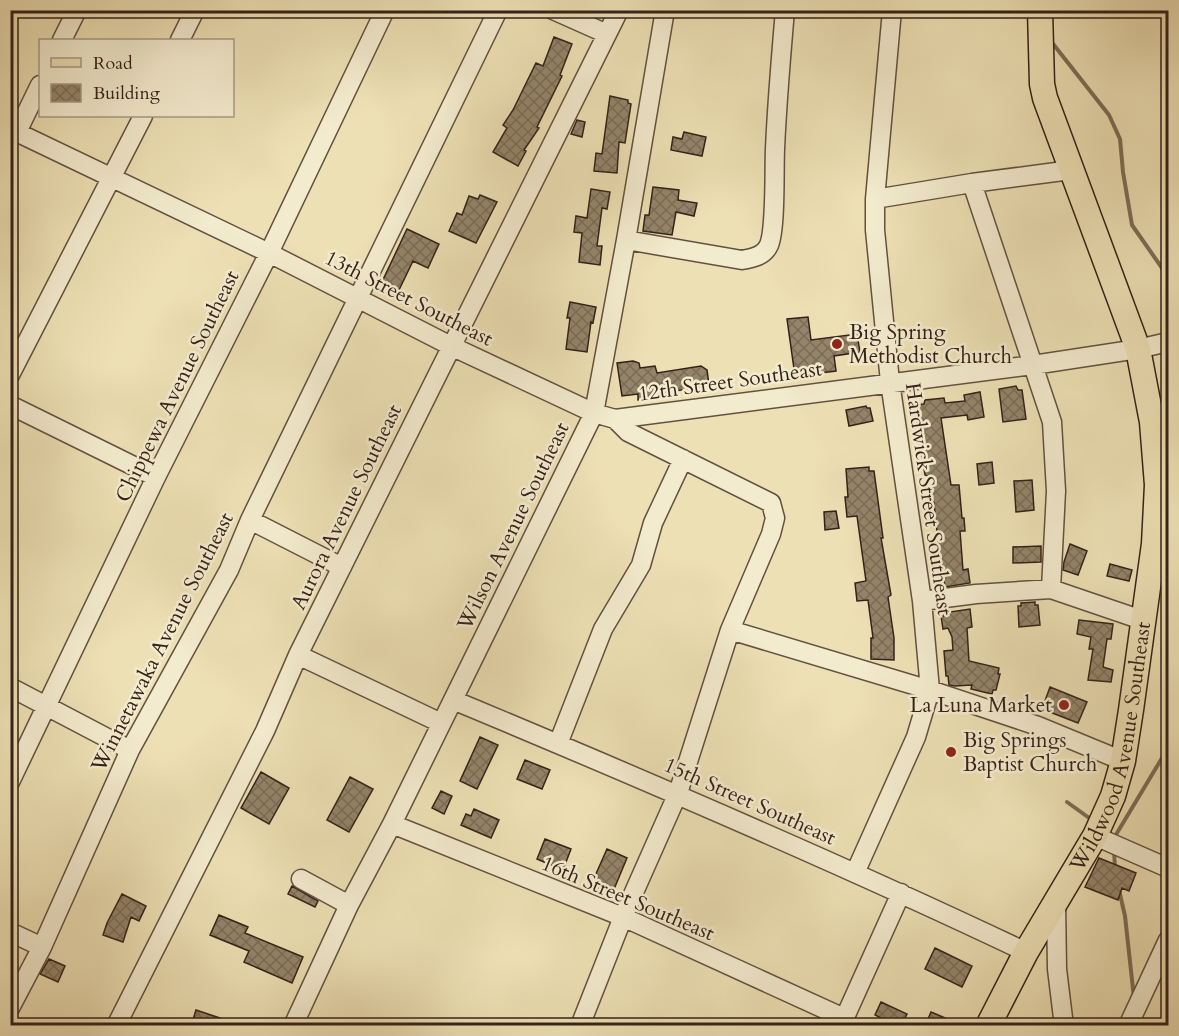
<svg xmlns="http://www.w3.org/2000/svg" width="1179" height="1036" font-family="Cardo,serif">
<defs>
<pattern id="building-cross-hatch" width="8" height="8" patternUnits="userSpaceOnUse" patternTransform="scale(1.5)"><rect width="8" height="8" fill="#94846a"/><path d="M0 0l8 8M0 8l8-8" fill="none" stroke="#7a6c56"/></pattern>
</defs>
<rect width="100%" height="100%" fill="#ede0b4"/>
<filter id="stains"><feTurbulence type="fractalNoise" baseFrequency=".00333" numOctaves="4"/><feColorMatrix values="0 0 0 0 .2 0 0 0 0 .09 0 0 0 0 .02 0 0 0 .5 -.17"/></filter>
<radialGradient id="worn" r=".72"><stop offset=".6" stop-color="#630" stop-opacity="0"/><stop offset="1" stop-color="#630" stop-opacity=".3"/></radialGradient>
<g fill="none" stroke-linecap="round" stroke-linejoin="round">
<path stroke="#7d6d56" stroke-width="4" d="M 1025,10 L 1031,18
M 1050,40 L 1109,115 L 1120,139 L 1123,172 L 1132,225 L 1162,268 L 1168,284
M 1067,802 L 1092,820
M 1114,838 L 1168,748
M 1114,851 L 1115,868
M 1119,890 L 1125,916 L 1134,998"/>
</g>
<path fill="url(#building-cross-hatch)" stroke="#342119" stroke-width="1.5" d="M 554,37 L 572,44 L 560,75 L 562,76 L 537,127 L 539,128 L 524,150 L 526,151 L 518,166 L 493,152 L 507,128 L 503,125 L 513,110 L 536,63 L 543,66 Z
M 610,96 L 628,100 L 628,103 L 631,104 L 625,143 L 619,142 L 617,173 L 594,171 L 596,153 L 602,154 Z
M 577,120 L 585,122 L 582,137 L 571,134 Z
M 684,132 L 706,137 L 702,156 L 671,150 L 673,137 L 682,139 Z
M 653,187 L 679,190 L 678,200 L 697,203 L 694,216 L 676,212 L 672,235 L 643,231 L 645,215 L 649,215 Z
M 591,189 L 610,192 L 607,209 L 602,208 L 597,246 L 602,246 L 600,265 L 579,262 L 582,233 L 574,232 L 576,216 L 587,218 Z
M 480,195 L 497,202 L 476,243 L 449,231 L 457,213 L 462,215 L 469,196 L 478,199 Z
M 407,229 L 439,244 L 428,268 L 413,261 L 398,292 L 381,284 Z
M 570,302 L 596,307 L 593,323 L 591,322 L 587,352 L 566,349 L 570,318 L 567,318 Z
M 808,317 L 811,340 L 857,334 L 860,352 L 834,356 L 836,371 L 795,376 L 787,319 Z
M 633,361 L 639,363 L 640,368 L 655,366 L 657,373 L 701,366 L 707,370 L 709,385 L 659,394 L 660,397 L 638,400 L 638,394 L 622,396 L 617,363 Z
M 1016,386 L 1018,390 L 1022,390 L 1026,419 L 1003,422 L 999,389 Z
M 980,392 L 984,417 L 968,420 L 967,415 L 941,418 L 951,485 L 959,485 L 962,518 L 964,518 L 965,531 L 960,531 L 963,570 L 968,569 L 970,583 L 945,587 L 941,560 L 940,560 L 934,503 L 931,503 L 929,476 L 925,475 L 914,405 L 924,404 L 925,400 L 944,398 L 945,403 L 965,401 L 964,395 Z
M 866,406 L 867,408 L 870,408 L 873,421 L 849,426 L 846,410 Z
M 992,462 L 994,483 L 979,485 L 977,464 Z
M 869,467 L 869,471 L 874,471 L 883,538 L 881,538 L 891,595 L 888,597 L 894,638 L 894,660 L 871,659 L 871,638 L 873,638 L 868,600 L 857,601 L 855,583 L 866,581 L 857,516 L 847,517 L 845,497 L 848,497 L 846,469 Z
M 1032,480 L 1034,510 L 1016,512 L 1014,481 Z
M 836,511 L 839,528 L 825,530 L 824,512 Z
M 1070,544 L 1087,551 L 1078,575 L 1063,570 L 1064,562 Z
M 1041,546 L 1041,562 L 1013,563 L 1013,547 Z
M 1110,564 L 1132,570 L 1129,581 L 1107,576 Z
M 1035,602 L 1035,605 L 1038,605 L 1040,625 L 1019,627 L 1018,606 L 1021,606 L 1021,603 Z
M 970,609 L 972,627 L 967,628 L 969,661 L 999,668 L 998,674 L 1000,674 L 996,690 L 993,690 L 992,694 L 971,689 L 972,685 L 955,686 L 949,685 L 948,676 L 946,676 L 944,651 L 953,650 L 952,637 L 948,628 L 943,629 L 941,616 L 944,616 L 943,613 Z
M 1079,620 L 1113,624 L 1111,639 L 1107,639 L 1103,667 L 1113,670 L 1111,682 L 1088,680 L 1093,649 L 1089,649 L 1091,637 L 1077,634 Z
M 1050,687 L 1087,702 L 1078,723 L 1042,709 Z
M 480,737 L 498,745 L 477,789 L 460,781 Z
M 525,760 L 550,770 L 542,789 L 517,779 Z
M 261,772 L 289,788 L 269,824 L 241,808 Z
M 350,777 L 373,789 L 349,832 L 327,820 Z
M 441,791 L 452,796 L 444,814 L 432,808 Z
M 474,809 L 499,820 L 491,838 L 461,825 L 466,814 L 471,816 Z
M 545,839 L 571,849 L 563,870 L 537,859 Z
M 607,849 L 627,858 L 612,894 L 591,885 Z
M 1099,858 L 1136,873 L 1129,891 L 1122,888 L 1118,900 L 1085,887 Z
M 292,886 L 318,901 L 315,907 L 288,894 Z
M 122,894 L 146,906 L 139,921 L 131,917 L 123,942 L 103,935 L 107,923 Z
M 219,915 L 248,927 L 245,933 L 303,957 L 292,983 L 244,962 L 249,951 L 210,935 Z
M 935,948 L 972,966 L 962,987 L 925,969 Z
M 49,959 L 65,966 L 58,982 L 40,974 Z
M 881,1002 L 907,1014 L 901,1026 L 897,1026 L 875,1015 Z
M 196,1010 L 238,1024 L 238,1026 L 191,1026 Z
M 931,1012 L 945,1018 L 941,1026 L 925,1026 Z"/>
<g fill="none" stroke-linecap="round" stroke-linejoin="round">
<defs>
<path id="minor" d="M 553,10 L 607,34
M 62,40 L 77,10
M 180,40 L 195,10
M 10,129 L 269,253 L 451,346 L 594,413 L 615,419 L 628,432 L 771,503 L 775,518 L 771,534 L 730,630 L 678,793 L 623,917 L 580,1026
M 17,132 L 40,85
M 972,183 L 1052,422 L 1056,491 L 1051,589
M 875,199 L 972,183 L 1071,170
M 626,240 L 742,260 C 753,258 764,256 769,245 C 776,228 774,170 775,149 C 777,102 781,57 785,10
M 10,375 L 143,116
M 10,405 L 156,477
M 615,419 L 1033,365 L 1138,349 L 1168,342
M 250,520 L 342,567
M 922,601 L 976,594 L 1051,589 L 1142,620
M 730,630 L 930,690 L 1038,726 L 1123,761
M 298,655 L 441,723
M 10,687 L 130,750
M 453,700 C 645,780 837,862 1026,952
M 558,744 L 603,629 L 641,565 L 653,523 L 683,459
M 10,782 L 156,477 L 269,253 L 385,10
M 392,824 L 623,917 L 844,1018
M 1095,836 L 1168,868
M 855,873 L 916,737 L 930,690 L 922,601 L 890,382 L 875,230 L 875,199 L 892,10
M 301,879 L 349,905
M 1056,902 L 1057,969 L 1064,1026
M 10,932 L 42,947
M 10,1008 L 42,947 L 130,750 L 229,570 L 250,520 L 498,10
M 116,1026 L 265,731 L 298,655 L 619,10
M 293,1026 L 349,905 L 392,824 L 594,413 L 626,240 L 665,10
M 841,1026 L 901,893
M 1128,1026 L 1168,940"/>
<g id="major">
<path id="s1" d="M 988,1026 L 1026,952 L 1095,836 L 1113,796 L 1123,761 L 1131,710 L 1154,544 L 1157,485 L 1152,422 L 1138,349 L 1045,98 L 1042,84 L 1040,10"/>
</g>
</defs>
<use href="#minor" stroke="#625140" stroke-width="21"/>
<use href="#major" stroke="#342119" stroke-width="27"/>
<use href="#minor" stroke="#f3ebce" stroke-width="18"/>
<use href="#major" stroke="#ede0b4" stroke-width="24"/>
</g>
<g fill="#8f2418" stroke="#f3ebce" stroke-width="2">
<circle cx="837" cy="344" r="6"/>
<circle cx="1064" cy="705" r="6"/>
<circle cx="951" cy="752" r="6"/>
</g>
<g text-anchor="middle" stroke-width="5" stroke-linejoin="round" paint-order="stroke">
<g font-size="21" fill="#342119" stroke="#f3ebce">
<text transform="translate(409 298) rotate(27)" y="7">13th Street Southeast</text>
<text transform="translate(730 381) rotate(-8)" y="7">12th Street Southeast</text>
<text transform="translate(177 386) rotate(-64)" y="7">Chippewa Avenue Southeast</text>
<text transform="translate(929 499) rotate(82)" y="7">Hardwick Street Southeast</text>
<text transform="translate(346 507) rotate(-64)" y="7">Aurora Avenue Southeast</text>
<text transform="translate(513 526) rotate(-64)" y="7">Wilson Avenue Southeast</text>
<text transform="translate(162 642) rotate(-63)" y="7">Winnetawaka Avenue Southeast</text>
<text dy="7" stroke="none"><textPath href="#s1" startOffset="309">Wildwood Avenue Southeast</textPath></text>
<text transform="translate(750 801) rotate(24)" y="7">15th Street Southeast</text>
<text transform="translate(628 898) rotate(23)" y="7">16th Street Southeast</text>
</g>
<g font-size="21" fill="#342119" stroke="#f3ebce" text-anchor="start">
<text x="849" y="339">Big Spring<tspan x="849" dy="24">Methodist Church</tspan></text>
<text x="1052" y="712" text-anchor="end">La Luna Market</text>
<text x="963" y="747">Big Springs<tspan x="963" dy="24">Baptist Church</tspan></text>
</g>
</g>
<rect width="1179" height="1036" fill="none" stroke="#ede0b4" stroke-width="36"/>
<rect x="12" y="12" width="1155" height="1012" fill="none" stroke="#342119" stroke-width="3"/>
<rect x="18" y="18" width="1143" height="1000" fill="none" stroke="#342119" stroke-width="1.5"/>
<rect x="39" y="39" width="195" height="78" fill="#f3ebce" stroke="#a79a86" stroke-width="1.5"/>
<rect x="51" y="58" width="30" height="9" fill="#ede0b4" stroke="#a79a86" stroke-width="1.5"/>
<text x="93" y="69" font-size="18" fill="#342119">Road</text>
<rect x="51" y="84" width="30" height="18" fill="url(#building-cross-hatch)" stroke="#a79a86" stroke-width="1.5"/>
<text x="93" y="99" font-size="18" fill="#342119">Building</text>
<rect width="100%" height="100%" filter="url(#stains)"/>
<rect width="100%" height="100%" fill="url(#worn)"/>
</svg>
